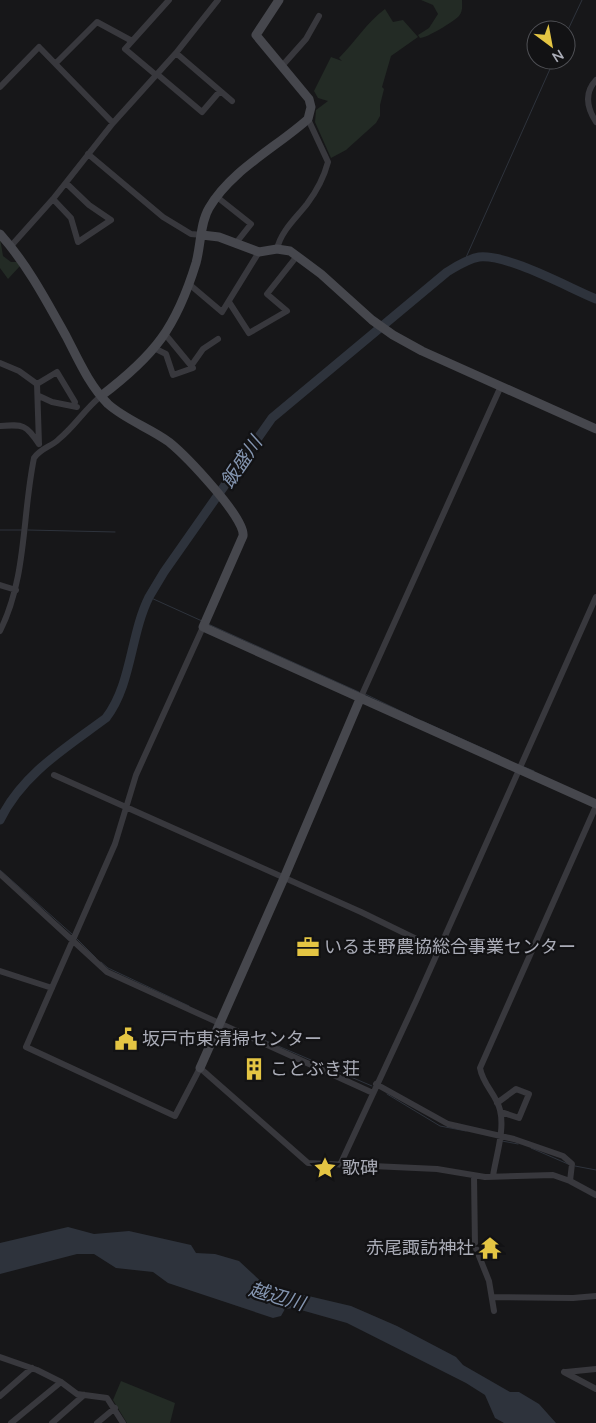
<svg xmlns="http://www.w3.org/2000/svg" width="596" height="1423" font-family="'Nunito Sans','Noto Sans JP',sans-serif">
<rect width="100%" height="100%" fill="#171719"/>
<path fill="#232b25" d="M 421,0 L 462,0 C 462,6 463,11 459,16 C 453,22 427,38 420,38 L 418,35 L 429,28 L 438,14 L 433,5 Z
M 385,9 L 393,22 L 403,20 L 418,37 L 391,56 L 382,87 L 384,89 L 380,105 L 380,116 L 376,123 L 346,150 L 331,158 L 315,122 L 316,110 L 328,101 L 318,98 L 314,91 L 331,57 L 342,61 L 339,58 C 355,42 367,22 385,9 Z
M 0,238 L 3,256 L 11,262 L 17,262 L 20,266 L 8,279 L 0,268 Z
M 121,1381 L 175,1403 L 170,1423 L 127,1423 L 113,1400 Z"/>
<path fill="#2e333c" d="M 68,1227 L 94,1234 L 129,1231 L 191,1245 L 196,1253 L 215,1254 L 239,1261 L 266,1286 L 351,1306 L 397,1326 L 456,1357 L 463,1365 L 510,1392 L 519,1392 L 539,1404 L 556,1423 L 504,1423 L 495,1418 L 485,1395 L 466,1383 L 347,1323 L 294,1308 L 285,1309 L 281,1316 L 273,1318 L 168,1283 L 153,1272 L 116,1268 L 94,1254 L 77,1254 L 0,1274 L 0,1243 Z"/>
<g fill="none" stroke-linecap="round" stroke-linejoin="round">
<path stroke="#2e333c" stroke-width="1" d="M 566,34 L 582,0
M 464,262 L 554,60
M 0,530 L 22,530
M 28,530 L 115,532
M 149,597 L 202,621
M 208,624 L 359,692
M 365,694 L 413,717
M 422,721 L 500,756
M 524,767 L 534,771
M 0,870 L 73,935
M 76,938 L 96,958
M 101,962 L 108,968 L 189,1006
M 257,1037 L 372,1086
M 387,1094 L 440,1126 L 466,1131
M 502,1141 L 518,1144
M 531,1148 L 568,1164
M 575,1166 L 596,1170"/>
<path stroke="#2e333c" stroke-width="9" d="M 0,820 C 22,774 67,747 106,718 C 132,684 130,635 149,597 L 164,572 L 272,418 L 447,272 C 457,266 467,259 479,257 C 508,254 567,287 596,299"/>
<path stroke="#38383d" stroke-width="6" d="M 176,53 L 232,101
M 56,63 L 97,22 L 132,41
M 282,66 L 306,39 L 319,16
M 157,74 L 202,112 L 220,91
M 156,75 L 125,49 L 169,0
M 596,80 C 584,93 587,108 596,122
M 0,87 L 39,47 L 113,123
M 88,154 L 163,217 L 191,234 L 202,235
M 217,197 L 251,224 L 236,243
M 53,199 L 71,218 L 78,242 L 111,220 L 89,205 L 66,183
M 11,246 L 53,199 L 113,123 L 176,53 L 218,0
M 277,249 C 281,231 296,218 307,204 C 316,192 324,177 328,162 L 308,119
M 189,284 L 222,312 L 259,252
M 229,302 L 249,333 L 287,311 L 267,294 L 297,256
M 154,348 L 166,354 L 173,375 L 193,368 L 165,334
M 0,363 L 19,371 L 37,384 L 39,444
M 191,366 L 203,349 L 218,339
M 37,384 L 57,372 L 75,402 L 74,406
M 39,396 L 52,402 L 77,407
M 0,426 C 24,424 26,425 39,444
M 0,585 L 16,590
M 203,627 L 136,775 L 115,844 L 26,1047 L 175,1116 L 200,1068 L 308,1163 L 437,1169 L 485,1177 L 553,1175 L 570,1181 L 596,1195
M 0,631 C 27,577 22,516 34,458 C 41,448 51,447 59,439 C 75,426 84,410 101,396
M 360,699 L 501,386
M 54,775 L 361,912 L 437,949
M 0,874 L 107,972 L 373,1093
M 0,971 L 52,988
M 376,1084 L 448,1124 L 514,1139 L 563,1156 L 572,1164 L 570,1181
M 497,1103 L 516,1089 L 529,1094 L 519,1118 L 501,1112
M 340,1165 L 416,1001 L 596,597
M 474,1176 L 475,1246 L 489,1281 L 494,1311
M 493,1176 C 496,1156 505,1130 500,1110 C 496,1094 483,1085 480,1068 L 596,806
M 494,1297 L 573,1298 L 596,1296
M 0,1357 L 37,1370 L 61,1382 L 77,1394 L 107,1398 L 123,1423
M 564,1372 L 596,1389
M 566,1372 L 596,1369
M 0,1396 L 32,1368
M 11,1423 L 61,1382
M 52,1423 L 84,1395
M 97,1423 L 115,1408"/>
<path stroke="#46474d" stroke-width="9" d="M 0,234 C 27,264 46,300 66,336 C 78,359 89,385 108,404 C 126,420 150,428 169,442 C 185,455 246,518 243,536 L 203,627 L 596,804
M 202,235 L 219,237 L 259,252 L 277,249 L 290,251 L 321,274 L 372,320 L 393,335 L 422,351 L 596,429
M 101,396 C 155,355 176,328 196,263 C 201,245 200,223 209,208 C 231,170 277,147 308,119 L 311,107 L 309,99 L 256,35 L 279,0
M 200,1068 L 284,878 L 360,699"/>
</g>
<defs>
<symbol id="office-bare" viewBox="-9 -9 18 18"><path d="M-6-3h4V-5.5h4V-3h4V5H-6ZM-1-4.5V-3h2v-1.5ZM-6 0V1H6V0Z" fill="#e4c543" stroke="#121214" stroke-width="2.5" paint-order="stroke"/></symbol>
<symbol id="civic-bare" viewBox="-9 -9 18 18"><path d="M-.6-6.5H3V-4.5H.6V-3L4-1V1h2V6H-6V1h2V-1L-.6-3ZM-1.2 2.5V6h2.4V2.5Z" fill="#e4c543" stroke="#121214" stroke-width="2.5" paint-order="stroke"/></symbol>
<symbol id="building-bare" viewBox="-9 -9 18 18"><path d="M-4-6H4V6H1V3H-1V6H-4ZM-2.5-4.3h1.7v1.8h-1.7ZM.8-4.3h1.7v1.8H.8ZM-2.5-1h1.7V.8h-1.7ZM.8-1h1.7V.8H.8Z" fill="#e4c543" stroke="#121214" stroke-width="2.5" paint-order="stroke"/></symbol>
<symbol id="sight-bare" viewBox="-9 -9 18 18"><path d="M0-6L1.8-2.2L6-1.7L2.9 1.2L3.7 5.4L0 3.3L-3.7 5.4L-2.9 1.2L-6-1.7L-1.8-2.2Z" fill="#e4c543" stroke="#121214" stroke-width="2.5" paint-order="stroke"/></symbol>
<symbol id="temple-bare" viewBox="-9 -9 18 18"><path d="M0-6L5-2H3V0L6.5 2.5H4V6H1.5V3h-3V6H-4V2.5H-6.5L-3 0V-2H-5Z" fill="#e4c543" stroke="#121214" stroke-width="2.5" paint-order="stroke"/></symbol>
</defs>
<g fill-rule="evenodd">
<use href="#office-bare" x="292" y="931" width="32" height="32"/>
<use href="#civic-bare" x="110" y="1023" width="32" height="32"/>
<use href="#building-bare" x="238" y="1053" width="32" height="32"/>
<use href="#sight-bare" x="309" y="1152" width="32" height="32"/>
<use href="#temple-bare" x="474" y="1232" width="32" height="32"/>
</g>
<g text-anchor="middle" stroke-width="4.5" stroke-linejoin="round" paint-order="stroke">
<g font-size="18" fill="#aaacb7" stroke="#121214" text-anchor="start">
<text x="324" y="953">いるま野農協総合事業センター</text>
<text x="142" y="1045">坂戸市東清掃センター</text>
<text x="270" y="1075">ことぶき荘</text>
<text x="342" y="1174">歌碑</text>
<text x="474" y="1254" text-anchor="end">赤尾諏訪神社</text>
</g>
<g font-size="19" font-style="italic" fill="#8495b0" stroke="#121214">
<text transform="translate(241 462) rotate(-56)" y="7">飯盛川</text>
<text transform="translate(277 1296) rotate(16)" y="7">越辺川</text>
</g>
</g>
<g transform="translate(551 45) rotate(148)"><circle r="24" fill="#121214" stroke="#4f5055"/>
<path d="M0-4L9 19L0 12L-9 19Z" fill="#e4c543"/>
<text y="-8" font-size="14" font-weight="bold" text-anchor="middle" fill="#aaacb7">N</text>
</g>
</svg>
